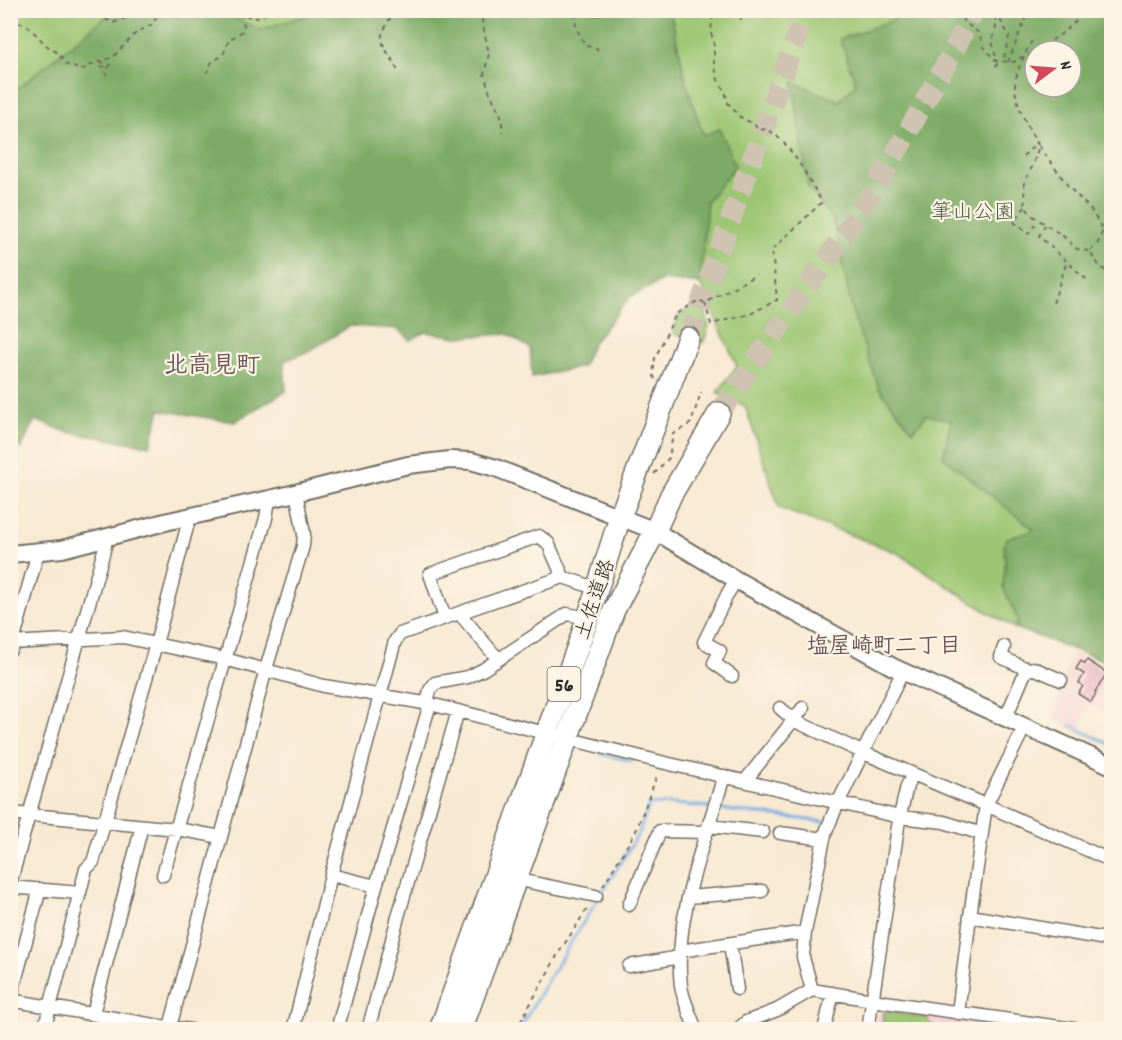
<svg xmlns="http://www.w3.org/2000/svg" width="1122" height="1040" font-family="Dekko,'Klee One',sans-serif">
<rect width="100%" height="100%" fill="#fcf5e5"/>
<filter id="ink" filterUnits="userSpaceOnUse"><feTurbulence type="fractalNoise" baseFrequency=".0167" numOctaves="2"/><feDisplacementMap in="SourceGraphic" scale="12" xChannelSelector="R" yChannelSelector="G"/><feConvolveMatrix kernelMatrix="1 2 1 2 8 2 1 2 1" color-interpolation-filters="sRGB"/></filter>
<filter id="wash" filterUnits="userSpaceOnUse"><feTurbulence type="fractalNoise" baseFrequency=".008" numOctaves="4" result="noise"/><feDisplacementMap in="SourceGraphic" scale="24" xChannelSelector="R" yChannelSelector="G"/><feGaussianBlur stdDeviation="1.35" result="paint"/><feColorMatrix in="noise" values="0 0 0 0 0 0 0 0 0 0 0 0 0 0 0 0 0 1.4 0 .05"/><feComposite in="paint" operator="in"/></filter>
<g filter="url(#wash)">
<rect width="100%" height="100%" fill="#f8e9d2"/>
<path fill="#f7cfd3" d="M 1074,653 L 1087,659 L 1111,675 L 1111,714 L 1088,705 L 1079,731 L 1051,717 L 1063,685 L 1061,684 Z
M 885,1010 L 1015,1029 L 875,1030 L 877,1016 Z"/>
<path fill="#9cc673" stroke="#64784f" stroke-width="1.5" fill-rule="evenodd" d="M 11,10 L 113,10 L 113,11 L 11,94 Z
M 219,11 L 322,11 L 261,30 Z
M 670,11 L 1111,11 L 1111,667 L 1100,659 L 1015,628 L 984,610 L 898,553 L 779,508 L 745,406 L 717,393 L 737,366 L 700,284 L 707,201 L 735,165 L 703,135 L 687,86 ZM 1035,51 L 1071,51 L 1071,87 L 1035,87 Z
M 699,303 L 704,305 L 709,326 L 703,343 L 673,333 L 679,315 Z
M 884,1011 L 928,1018 L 928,1023 L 932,1024 L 931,1029 L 882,1029 Z
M 88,1018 L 136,1029 L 86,1030 Z"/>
<path fill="#7dab65" stroke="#546b48" stroke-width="1.5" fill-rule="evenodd" d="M 322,10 L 670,11 L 687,86 L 703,135 L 720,129 L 735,166 L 707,201 L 700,284 L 664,280 L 630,297 L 593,343 L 582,367 L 532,377 L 530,348 L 507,334 L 458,337 L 425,332 L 410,340 L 397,329 L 350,326 L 309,351 L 284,361 L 286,391 L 234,422 L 160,410 L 150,446 L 67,432 L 35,420 L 21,448 L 11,444 L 11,94 L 113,11 L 219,11 L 261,30 Z
M 892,11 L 1111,11 L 1111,667 L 1100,659 L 1015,628 L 1018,620 L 1003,587 L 1005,567 L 1004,546 L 1007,538 L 1030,532 L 1033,529 L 943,457 L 951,420 L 926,415 L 913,431 L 879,389 L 853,314 L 833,220 L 808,187 L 793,82 L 839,101 L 856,84 L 840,39 L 893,20 ZM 1035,51 L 1071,51 L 1071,87 L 1035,87 Z"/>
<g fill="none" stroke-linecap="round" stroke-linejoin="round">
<path stroke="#74ace3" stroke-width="3" d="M 1070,725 L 1112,745
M 600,754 L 632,761
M 719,809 L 825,822
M 519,1030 L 550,976 L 639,833 L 649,805 L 672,804 L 709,807"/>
</g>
<g id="blocks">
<path fill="#e1a1b9" d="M 1087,660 L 1107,673 L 1095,692 L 1096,693 L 1091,702 L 1078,694 L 1083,686 L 1079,683 L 1084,674 L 1076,669 L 1081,661 L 1085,664 Z"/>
</g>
</g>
<g filter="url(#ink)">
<use href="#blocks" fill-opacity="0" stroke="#736e65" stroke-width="1.5"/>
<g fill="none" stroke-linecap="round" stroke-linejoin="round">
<path stroke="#cfc3b1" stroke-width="21" stroke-dasharray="21 10" stroke-linecap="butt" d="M 688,338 L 806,10
M 719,413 L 862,209 L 889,165 L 954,50 L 974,10"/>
<defs>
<path id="street" d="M 459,613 L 563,577
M 445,618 L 430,574 L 539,536 L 548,543 L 563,577 L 598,589
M 10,643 L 123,637 L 225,659 L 324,686 L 430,704 L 661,762 L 900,817 L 944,822 L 982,834
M 1004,647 L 1001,657 L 1029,670 L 1033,668 L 1061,680
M 11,649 L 38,552
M 732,676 L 714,663 L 720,651 L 704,642 L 728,593 L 736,580
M 427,704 L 430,690 L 435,683 L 468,677 L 484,669 L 567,614 L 588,618
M 780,708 L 795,721 L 864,753 L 986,805 L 1112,861
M 1006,717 L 1027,668
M 745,781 L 803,708
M 10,813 L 177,829 L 221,837
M 709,826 L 763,832
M 780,833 L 824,839
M 163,875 L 266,518 L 268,506 L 266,499
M 331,875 L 376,886
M 515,879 L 596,896
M 10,884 L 29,815 L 103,554 L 105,546 L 103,538
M 10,887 L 80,893
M 40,889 L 10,1000 L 160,1026 L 191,1030
M 688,897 L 762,891
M 629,905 L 660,831 L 707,832
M 970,916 L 1112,940
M 730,944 L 737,989
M 680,951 L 805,932
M 629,966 L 680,957
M 812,990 L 803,957 L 805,932 L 825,834 L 838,803 L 903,671
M 958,1013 L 970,916 L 986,805 L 1025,726
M 93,1014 L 142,826
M 170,1027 L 266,669 L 303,546 L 304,534 L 296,492
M 44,1030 L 86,869 L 93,862 L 156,644 L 190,516
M 293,1030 L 331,875 L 395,641 L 400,634 L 459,613 L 498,659
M 337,1030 L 376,886 L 430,704
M 368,1030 L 399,913 L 458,711
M 696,1030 C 691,1016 683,1000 681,986 C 673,919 705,840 724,776
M 737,1030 L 746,1022 L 777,1010 L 812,990 L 885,1002 L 1081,1030
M 824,1030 L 833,993
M 868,1030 L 899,820 L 907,786 L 913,774"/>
<path id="secondary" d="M 10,554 L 62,549 L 169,521 L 283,496 L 408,465 L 450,460 L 471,461 L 496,468 L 655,531 L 740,582 L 893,667 L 1112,766"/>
<path id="highway" d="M 440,1030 L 588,618 L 620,517 L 688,338
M 461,1030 L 614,610 L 655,531 L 671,495 L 719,413"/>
</defs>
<use href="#street" stroke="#736e65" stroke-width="15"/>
<use href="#secondary" stroke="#736e65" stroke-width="20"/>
<use href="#highway" stroke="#736e65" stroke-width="24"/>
<path stroke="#736e65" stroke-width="2" stroke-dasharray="4.5 4.5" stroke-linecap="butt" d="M 91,10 L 97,17 L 102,17 L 113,23 L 145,10
M 240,10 L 242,15 L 256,18 L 274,10
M 482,10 L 482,21 L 489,54 L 484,74 L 490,93 L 502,118 L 502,132
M 583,10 L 575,12 L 576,28 L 586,46 L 597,48 L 598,54
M 736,10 L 740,14 L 741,20
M 958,10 L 964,22 L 979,33 L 983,46 L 996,61 L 1014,62 C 1020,56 1028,57 1035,52
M 992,10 L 996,12 L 996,28 L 992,40 L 996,58
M 996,12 L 1009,36 L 1003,62
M 10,20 L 27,25 L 46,45 L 58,53 L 67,65 L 82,70 L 97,62 L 113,57 L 137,32 L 151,25 L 162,10
M 1032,41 C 1025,53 1014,75 1015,89 C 1017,107 1029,131 1039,146 L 1032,167 L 1024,183 L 1025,207 L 1033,216 L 1063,236 L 1077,249 L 1089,251 L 1098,264 L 1112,277
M 1037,51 L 1065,31 L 1088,10
M 104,62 L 100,63 L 99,66 L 102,67 L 110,65 L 105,72 L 107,75
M 1008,62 L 1029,10
M 996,67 L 998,61
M 397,70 C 395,59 382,50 382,38 C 381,31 388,26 389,19 L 402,15 L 405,10
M 206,73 L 210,68 L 211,63 L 223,55 L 229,40 L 243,31 L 244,26 L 242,15
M 1039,146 L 1068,186 L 1091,210 L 1103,230 L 1097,245 L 1089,251
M 1023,156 L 1037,143
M 1025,207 L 1014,222 L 1028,234 L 1038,221
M 1045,225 L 1039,236 L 1088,281
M 1103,230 L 1112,238
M 705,303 L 711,324 L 750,314 L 777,300 L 772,250 L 822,202 C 808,178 791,143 767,129 L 760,130 L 758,129 L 754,124 L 740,117 L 728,103 L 725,91 L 718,80 L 714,64 L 714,43 L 711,33 L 713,10
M 1053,303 L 1067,261
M 655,379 L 653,374 L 655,358 L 676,314 L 699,300 L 705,303 L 756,275
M 654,474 L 669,458 L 673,434 L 691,423 L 701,392
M 603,886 L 636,831 L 658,773
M 516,1030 L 558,954 L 589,906"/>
<use href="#street" stroke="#fff" stroke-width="12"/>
<use href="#secondary" stroke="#fff" stroke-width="16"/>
<use href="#highway" stroke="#fff" stroke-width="21"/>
</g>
</g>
<g text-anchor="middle" stroke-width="4.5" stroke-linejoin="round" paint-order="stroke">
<rect fill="#fcf5e5" stroke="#6a6863" stroke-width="1.5" x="547.5" y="667" width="33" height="34" rx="4.5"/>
<g font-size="20" font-weight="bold" fill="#2b2b2b">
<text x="564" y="691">56</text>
</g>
<g font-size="21" fill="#4d5a41" stroke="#fcf5e5">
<text x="973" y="218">筆山公園</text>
</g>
<g font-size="21" fill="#2b2b2b" stroke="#fcf5e5">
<text transform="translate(594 599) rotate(-71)" y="7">土佐道路</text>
</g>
<g font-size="22" font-weight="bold" fill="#6b545d" stroke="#fcf5e5">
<text x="884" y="652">塩屋崎町二丁目</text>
</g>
<g font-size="24" font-weight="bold" fill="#6b545d" stroke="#fcf5e5">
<text x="212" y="372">北高見町</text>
</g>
</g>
<rect width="1122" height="1040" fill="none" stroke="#fcf5e5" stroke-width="36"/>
<g transform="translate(1053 69) rotate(74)"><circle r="28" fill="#fcf5e5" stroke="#a8a49b" stroke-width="1.5"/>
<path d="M0-4.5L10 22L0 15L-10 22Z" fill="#d1495b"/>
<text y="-9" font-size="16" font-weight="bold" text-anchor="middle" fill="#2b2b2b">N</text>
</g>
</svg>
